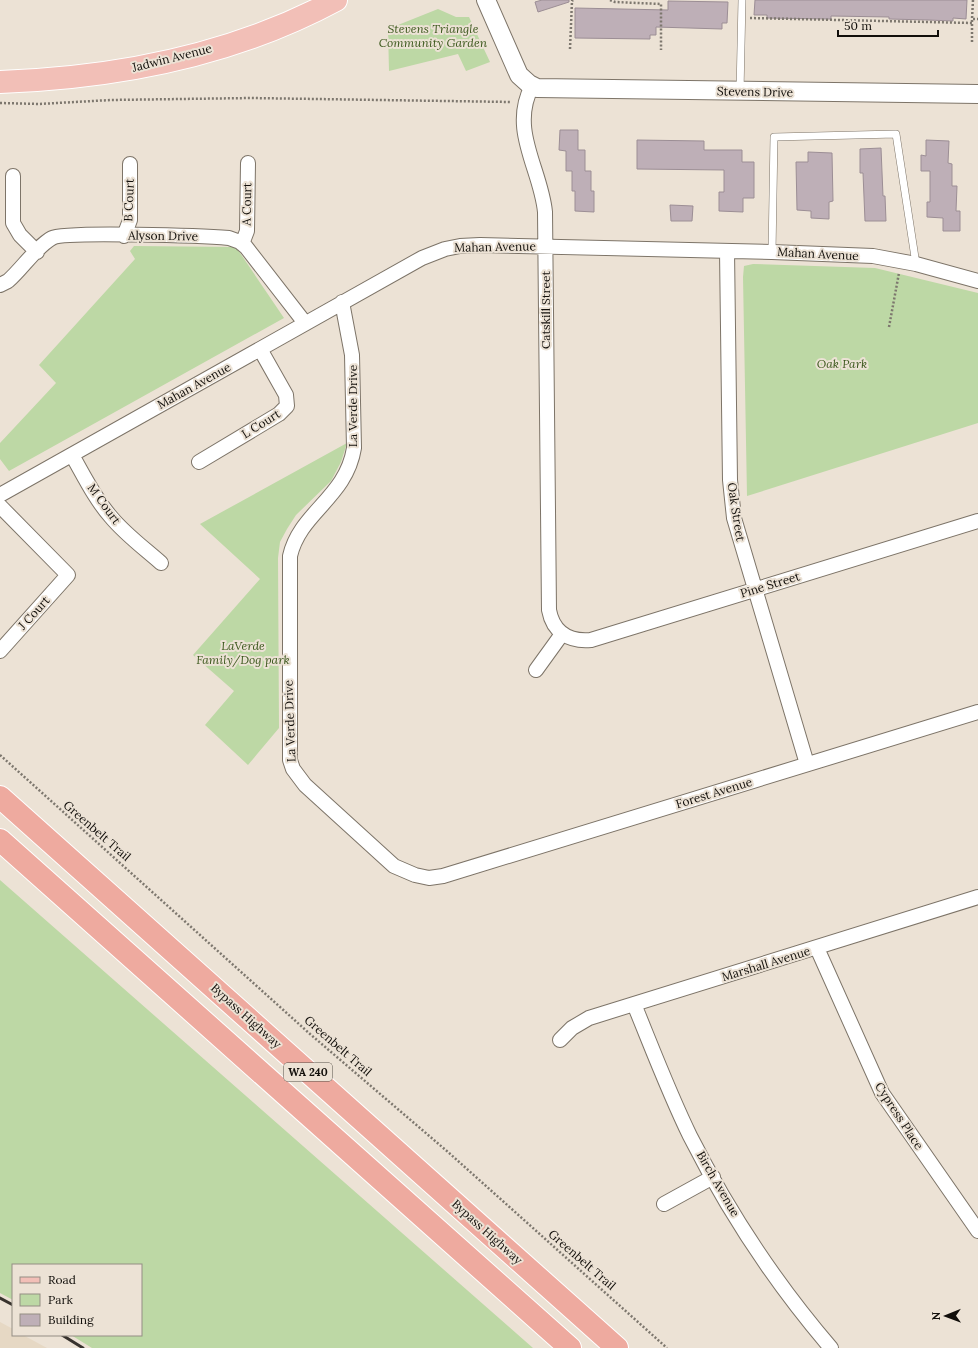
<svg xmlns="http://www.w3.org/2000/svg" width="978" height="1348" font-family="Lora,serif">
<rect width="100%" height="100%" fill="#ece2d5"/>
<path fill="#e6d8c4" d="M 0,1322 L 13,1329 L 13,1335 L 23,1335 L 47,1348 L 0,1348 Z"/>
<path fill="#bdd8a5" d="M 438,9 L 456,17 L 469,17 L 490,62 L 466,71 L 458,54 L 389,71 L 388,29 Z
M 134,246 L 236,247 L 284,318 L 9,471 L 0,459 L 0,443 L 56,383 L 39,365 L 135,259 L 130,251 Z
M 753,264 L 875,268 L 978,293 L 978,423 L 747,496 L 743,277 L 744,266 Z
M 347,443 L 341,462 L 331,481 L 296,515 L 287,529 L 280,542 L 278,558 L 279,728 L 248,765 L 205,725 L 234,691 L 193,655 L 260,579 L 200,524 Z
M 0,880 L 533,1348 L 92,1348 L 71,1335 L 141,1335 L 141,1265 L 13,1265 L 13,1300 L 0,1293 Z"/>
<path fill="#beafb7" stroke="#9c8e95" d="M 542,0 L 569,0 L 569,2 L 538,12 L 535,2 Z
M 755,0 L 967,0 L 966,19 L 953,18 L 953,21 L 928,20 L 889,19 L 889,17 L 831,16 L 831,19 L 767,18 L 767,15 L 754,15 Z
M 668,1 L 728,2 L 727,23 L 722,23 L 722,29 L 656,27 L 656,35 L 650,35 L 650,39 L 575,38 L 575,8 L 668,10 Z
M 560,130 L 578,130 L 578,150 L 585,150 L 585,171 L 591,171 L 591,191 L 594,191 L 594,212 L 575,211 L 575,191 L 572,191 L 572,171 L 566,171 L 566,151 L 559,150 Z
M 637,140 L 704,141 L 704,150 L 742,150 L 742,162 L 754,162 L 754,198 L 743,198 L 743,212 L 719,211 L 719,192 L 724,192 L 724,170 L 637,169 Z
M 926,140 L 949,141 L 948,163 L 952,164 L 952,186 L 957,186 L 956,211 L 960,211 L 960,231 L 943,231 L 943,218 L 927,217 L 927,202 L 930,202 L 930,171 L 921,171 L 921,155 L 926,156 Z
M 881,148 L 883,196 L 885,196 L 886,221 L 865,221 L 863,173 L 860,173 L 860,149 Z
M 808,152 L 832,153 L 833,201 L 829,202 L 829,219 L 811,218 L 811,211 L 797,210 L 796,162 L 808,162 Z
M 670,205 L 693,206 L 692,221 L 671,221 Z"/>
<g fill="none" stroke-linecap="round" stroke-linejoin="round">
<defs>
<path id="service" d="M 740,92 L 742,0
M 772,252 L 774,137 L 896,134 L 916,264"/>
<path id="minor" d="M 532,86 C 509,130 541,169 545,212 L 549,610 C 553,632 569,642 591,640 L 978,521
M 13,176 L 13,223 L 20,235 L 37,252
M 124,236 L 130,220 L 130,164
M 242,244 L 247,231 L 248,163
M 727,251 L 730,480 L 734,518 L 807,764
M 0,285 L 8,281 C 22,269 36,247 52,238 C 64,231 206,236 229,238 L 240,242 L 246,247 L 305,323
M 342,302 L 352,355 L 354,448 C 346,498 300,512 290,556 L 290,760 L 293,769 L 305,785 L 394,866 L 415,875 L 429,878 L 443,876 L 978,712
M 72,455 C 84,476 95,499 111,517 C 125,534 144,548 161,563
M 199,462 L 279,414 L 287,406 L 286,395 L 260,349
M 0,495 L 422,258 L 445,249 L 460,246 L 480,245 L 772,252 L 873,256 L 916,264 L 978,281
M 0,506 L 68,575 L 0,651
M 536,670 L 562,634
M 817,948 L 882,1093 L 978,1231
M 634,1004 C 652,1048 669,1093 690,1136 C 728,1211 776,1284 831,1348
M 560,1040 L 572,1028 L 589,1018 L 978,897
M 664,1204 L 713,1177"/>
<path id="tertiary" d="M 486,0 L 519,75 L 529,84 L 537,88 L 978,94"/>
<path id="primary" d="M 0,82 C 115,78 234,55 336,0"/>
<path id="trunk" d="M 0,797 L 617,1348
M 0,840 L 570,1348"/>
</defs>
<use href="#service" stroke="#7d7468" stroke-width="8"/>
<use href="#minor" stroke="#7d7468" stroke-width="16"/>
<use href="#tertiary" stroke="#7d7468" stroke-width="20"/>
<use href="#primary" stroke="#fff" stroke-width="24"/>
<use href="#trunk" stroke="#fff" stroke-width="24"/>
<path stroke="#7d776e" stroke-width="2.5" stroke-dasharray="2 2" stroke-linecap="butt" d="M 610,0 L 615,2 L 661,4 L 661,50
M 973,0 L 972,19 L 978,19
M 750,18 L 972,23
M 972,42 L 972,19
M 570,49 L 572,1 L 573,0
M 0,103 L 39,104 L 111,100 L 251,98 L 511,102
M 889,327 L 899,273
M 0,755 L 310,1034 L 448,1152 L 667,1348"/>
<use href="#service" stroke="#fff" stroke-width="7"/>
<use href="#minor" stroke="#fff" stroke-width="14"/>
<use href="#tertiary" stroke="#fff" stroke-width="18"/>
<use href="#primary" stroke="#f2bfb7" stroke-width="22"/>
<use href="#trunk" stroke="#eeaa9f" stroke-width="22"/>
<path stroke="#38332e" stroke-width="3" d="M 0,1298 L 13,1305
M 62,1335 L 83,1348"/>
</g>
<g text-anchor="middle" stroke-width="4" stroke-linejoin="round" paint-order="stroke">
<rect fill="#ece2d5" stroke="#534e47" stroke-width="1" x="284" y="1063" width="48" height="18" rx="3"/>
<g font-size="11" font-weight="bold" fill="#110e0a">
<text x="308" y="1076">WA 240</text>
</g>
<g font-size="12" font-style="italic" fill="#3c581d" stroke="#ece2d5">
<text x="433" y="33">Stevens Triangle<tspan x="433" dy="14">Community Garden</tspan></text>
<text x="842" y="368">Oak Park</text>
<text x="243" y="650">LaVerde<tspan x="243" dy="14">Family/Dog park</tspan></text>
</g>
<g font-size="12" fill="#110e0a" stroke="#ece2d5">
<text transform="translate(172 58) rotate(-14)" y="4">Jadwin Avenue</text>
<text transform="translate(755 92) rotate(1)" y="4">Stevens Drive</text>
<text transform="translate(129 200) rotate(-88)" y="4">B Court</text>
<text transform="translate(247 204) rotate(-89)" y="4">A Court</text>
<text transform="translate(163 236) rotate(1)" y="4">Alyson Drive</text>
<text transform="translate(495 247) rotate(-1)" y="4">Mahan Avenue</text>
<text transform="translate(818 254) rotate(3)" y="4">Mahan Avenue</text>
<text transform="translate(546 310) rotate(-90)" y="4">Catskill Street</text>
<text transform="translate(194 386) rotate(-29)" y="4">Mahan Avenue</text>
<text transform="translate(353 406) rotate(-90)" y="4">La Verde Drive</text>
<text transform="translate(261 424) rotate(-32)" y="4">L Court</text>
<text transform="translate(104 504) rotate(54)" y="4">M Court</text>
<text transform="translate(736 512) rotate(81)" y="4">Oak Street</text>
<text transform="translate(770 585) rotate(-17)" y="4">Pine Street</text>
<text transform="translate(34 613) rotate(-48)" y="4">J Court</text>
<text transform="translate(290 721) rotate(-92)" y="4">La Verde Drive</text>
<text transform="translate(714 793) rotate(-17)" y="4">Forest Avenue</text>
<text transform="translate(97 831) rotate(41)" y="4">Greenbelt Trail</text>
<text transform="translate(766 964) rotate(-17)" y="4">Marshall Avenue</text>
<text transform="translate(246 1016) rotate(42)" y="4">Bypass Highway</text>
<text transform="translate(338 1046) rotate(41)" y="4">Greenbelt Trail</text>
<text transform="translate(899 1116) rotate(57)" y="4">Cypress Place</text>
<text transform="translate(718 1184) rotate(60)" y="4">Birch Avenue</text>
<text transform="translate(487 1232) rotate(42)" y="4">Bypass Highway</text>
<text transform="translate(582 1260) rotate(41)" y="4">Greenbelt Trail</text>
</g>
</g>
<rect x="12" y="1264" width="130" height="72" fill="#ece2d5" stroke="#948d84"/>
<rect x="20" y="1277" width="20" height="6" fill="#f2bfb7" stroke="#948d84"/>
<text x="48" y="1284" font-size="12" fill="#110e0a">Road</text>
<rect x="20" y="1294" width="20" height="12" fill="#bdd8a5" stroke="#948d84"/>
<text x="48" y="1304" font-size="12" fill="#110e0a">Park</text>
<rect x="20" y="1314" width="20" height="12" fill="#beafb7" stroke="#948d84"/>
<text x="48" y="1324" font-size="12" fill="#110e0a">Building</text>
<g transform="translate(946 1316) rotate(269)" stroke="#ece2d5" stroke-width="3" paint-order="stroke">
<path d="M0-3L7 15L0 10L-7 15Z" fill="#110e0a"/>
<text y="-6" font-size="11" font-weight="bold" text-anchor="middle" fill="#110e0a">N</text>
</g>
<path d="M838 30v6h100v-6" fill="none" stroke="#110e0a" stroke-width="2"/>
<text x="844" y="30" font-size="12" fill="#110e0a" stroke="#ece2d5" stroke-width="3" paint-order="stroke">50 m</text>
</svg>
